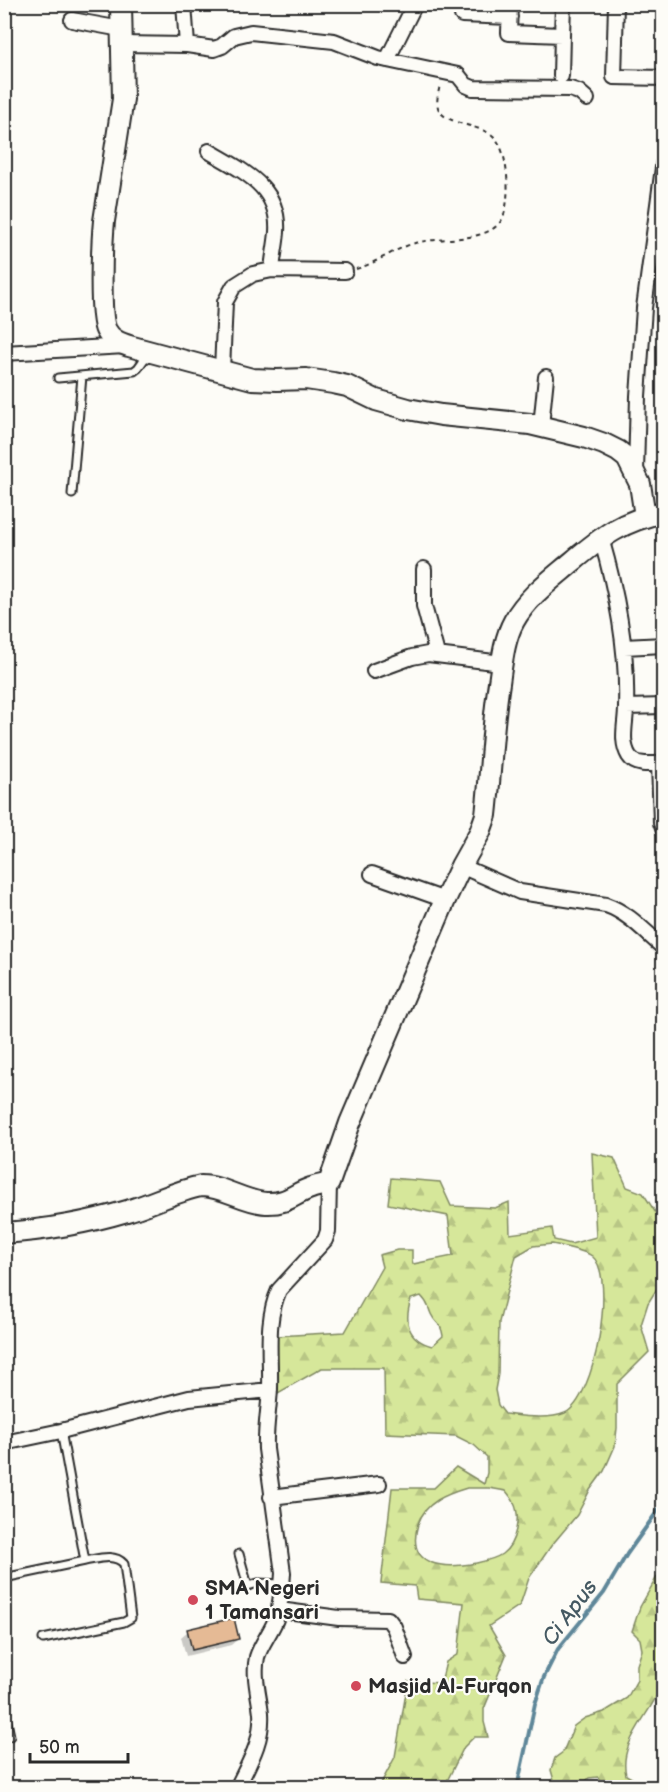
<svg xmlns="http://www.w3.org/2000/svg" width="668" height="1792" font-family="'Balsamiq Sans',sans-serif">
<defs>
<pattern id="forest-firs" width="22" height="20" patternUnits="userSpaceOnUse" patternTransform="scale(1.5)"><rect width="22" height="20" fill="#d6e79a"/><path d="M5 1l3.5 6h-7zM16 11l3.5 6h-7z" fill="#b8c685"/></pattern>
</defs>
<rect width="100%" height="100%" fill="#fdfcf7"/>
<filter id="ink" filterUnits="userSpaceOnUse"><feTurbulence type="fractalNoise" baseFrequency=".0167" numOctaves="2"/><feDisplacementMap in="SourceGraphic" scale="12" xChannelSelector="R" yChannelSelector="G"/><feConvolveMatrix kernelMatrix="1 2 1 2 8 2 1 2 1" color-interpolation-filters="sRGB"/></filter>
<g filter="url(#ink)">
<path fill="url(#forest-firs)" stroke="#808962" stroke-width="1.5" fill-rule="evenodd" d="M 592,1153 L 614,1158 L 627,1187 L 643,1193 L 663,1224 L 663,1279 L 648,1303 L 641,1325 L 649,1352 L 617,1384 L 617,1428 L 615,1446 L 604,1471 L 590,1490 L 577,1515 L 551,1546 L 529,1578 L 520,1605 L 489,1626 L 506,1655 L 484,1709 L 484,1722 L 488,1737 L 474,1737 L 464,1747 L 444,1787 L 379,1787 L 395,1757 L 408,1681 L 441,1683 L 446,1662 L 458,1654 L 464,1603 L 417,1599 L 415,1586 L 381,1583 L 392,1488 L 434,1488 L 456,1467 L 484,1484 L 487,1473 L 487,1457 L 474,1445 L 456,1436 L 385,1433 L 384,1368 L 322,1368 L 271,1397 L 277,1336 L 345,1332 L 382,1267 L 379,1255 L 397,1250 L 412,1250 L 412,1260 L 413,1264 L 453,1256 L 448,1216 L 388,1204 L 391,1178 L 440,1182 L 451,1206 L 495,1208 L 509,1202 L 510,1234 L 552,1228 L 554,1240 L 571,1244 L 596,1237 ZM 552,1244 C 562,1246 585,1251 592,1256 C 617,1276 595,1400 565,1413 C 548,1420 523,1416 505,1414 L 498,1405 L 495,1390 L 498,1374 L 499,1322 L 516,1256 L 533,1246 ZM 421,1296 C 429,1304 427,1305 431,1314 C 436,1325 441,1322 443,1336 L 432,1346 C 407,1339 404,1322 411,1299 ZM 467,1488 L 489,1488 L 506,1491 C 509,1495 513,1499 514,1503 C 521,1517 516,1544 502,1554 C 495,1559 485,1561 476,1563 C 445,1569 405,1568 418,1524 C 425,1502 447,1494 467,1488 Z
M 663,1566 L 663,1660 L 656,1672 L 661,1687 C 650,1715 618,1743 626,1775 L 635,1780 L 663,1785 L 663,1787 L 603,1787 L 598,1777 L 589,1778 L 580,1787 L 562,1787 L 555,1784 L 551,1770 L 555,1758 L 563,1752 L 574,1726 L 585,1718 L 604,1712 L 627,1698 L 637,1680 L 637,1665 L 642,1650 L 640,1639 L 632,1631 L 640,1607 Z"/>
<path fill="#0003" d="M 188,1631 L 238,1639 L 231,1645 L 186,1656 L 181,1637 Z"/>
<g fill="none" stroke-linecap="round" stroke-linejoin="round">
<path stroke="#5f8799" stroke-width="4" d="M 517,1788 L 535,1704 L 544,1677 L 558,1649 L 604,1593 L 627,1554 L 664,1502"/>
</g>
<path fill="#e5ba95" stroke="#2b2b2b" stroke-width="1.5" d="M 234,1618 L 239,1639 L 192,1650 L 187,1629 Z"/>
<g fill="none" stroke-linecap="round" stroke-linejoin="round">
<defs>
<path id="lane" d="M 58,378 L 134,371 L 138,368 L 148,354
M 72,494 L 82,376
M 239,1554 L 248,1586 L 258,1583 L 282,1584
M 4,1578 L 85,1561 L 61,1431
M 43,1639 L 124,1622 L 131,1618 L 124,1564 C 114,1553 98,1559 85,1561
M 4,1708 L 10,1736"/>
<path id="street" d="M 184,4 L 187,45
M 510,4 L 509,33 L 562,35 L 561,76
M 616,4 L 614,77 L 664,78
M 462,15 L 510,17
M 72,20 L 121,29
M 562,35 L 563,4
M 121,44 L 187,45 L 214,49 L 222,46 L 234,36 L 251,32 L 334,41 L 378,58 L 458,75 L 466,85 L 473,88 L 570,89 L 579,92 L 587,99
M 387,60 L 415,4
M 209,151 C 242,171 280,186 277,232 C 276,245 273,257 272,270
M 4,353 L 125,346
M 222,370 L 225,302 L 234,286 L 253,274 L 272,270 L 345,271
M 541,426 L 546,377
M 636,472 L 638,396 L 644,308 L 664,160
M 601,538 C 617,593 628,649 626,707 C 626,724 620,741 629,756 C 636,767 652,764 664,763
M 424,569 L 424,606 L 437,654
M 624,647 L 664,645
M 374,671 L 412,657 L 428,654 L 502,663
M 626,707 L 664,706
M 659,763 L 661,823 L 664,831
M 461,866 L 520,892 L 606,905 C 629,913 645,932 664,948
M 372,874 L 445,900
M 4,1443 L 61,1431 L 189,1398 L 270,1390
M 271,1497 L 379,1484
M 279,1610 L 339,1618 L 388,1619 L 394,1627 L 405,1657
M 237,1788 C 249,1763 263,1741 261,1713 C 259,1694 253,1676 257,1657 C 261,1644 271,1632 276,1619 C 281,1605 282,1588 283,1573 L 266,1449 C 265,1429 269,1409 270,1388 C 271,1355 265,1321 279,1290 L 325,1240 L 328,1231 L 329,1183"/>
<path id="secondary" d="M 121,4 L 123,99 L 104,221 C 102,241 99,316 106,330 C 111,340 120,343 129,346 L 252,379 L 277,380 L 306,379 L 333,383 L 347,386 L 376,400 L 408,409 L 441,415 L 530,424 L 584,437 L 604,444 L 618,451 L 627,458 L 640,484 L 645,516
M 4,1233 C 46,1230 87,1223 127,1211 C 152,1204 176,1191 201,1186 C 224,1186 244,1202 266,1203 C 288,1204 293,1194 311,1188 C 316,1186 323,1185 329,1183 L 350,1123 L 445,900 L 461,866 L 480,832 L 486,815 C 491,771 492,727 499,683 C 502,662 504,639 514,621 C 527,597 552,579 572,562 C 604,535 622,521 664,512"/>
</defs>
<use href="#lane" stroke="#2b2b2b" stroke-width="11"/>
<use href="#street" stroke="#2b2b2b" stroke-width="18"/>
<use href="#secondary" stroke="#2b2b2b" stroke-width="24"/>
<path stroke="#2b2b2b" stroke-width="2" stroke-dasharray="4.5 4.5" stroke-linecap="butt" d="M 356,269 C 377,263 394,249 415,243 C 439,237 468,242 491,230 C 496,227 501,223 503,217 C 511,199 509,148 492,135 C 479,125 446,124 439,110 C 435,103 439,91 440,84"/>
<use href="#lane" stroke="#fdfcf7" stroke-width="7"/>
<use href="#street" stroke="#fdfcf7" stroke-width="14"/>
<use href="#secondary" stroke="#fdfcf7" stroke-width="20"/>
</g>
</g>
<g fill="#d1495b" stroke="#fdfcf7" stroke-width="2">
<circle cx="193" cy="1600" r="6"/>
<circle cx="356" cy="1686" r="6"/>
</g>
<g text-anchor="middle" stroke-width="4.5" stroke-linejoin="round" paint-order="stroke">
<g font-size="21" font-weight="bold" fill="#2b2b2b" stroke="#fdfcf7" text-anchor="start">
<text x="205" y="1595">SMA Negeri<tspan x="205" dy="24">1 Tamansari</tspan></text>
<text x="368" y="1693">Masjid Al-Furqon</text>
</g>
<g font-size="22" font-style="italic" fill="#455962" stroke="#fdfcf7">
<text transform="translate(569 1612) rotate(-53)" y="8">Ci Apus</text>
</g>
</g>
<rect width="668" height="1792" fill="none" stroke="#fdfcf7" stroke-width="24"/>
<rect x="12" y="12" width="644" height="1768" fill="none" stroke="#2b2b2b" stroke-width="2" filter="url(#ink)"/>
<path d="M30 1753v9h98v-9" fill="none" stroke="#2b2b2b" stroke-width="3"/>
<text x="39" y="1753" font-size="18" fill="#2b2b2b" stroke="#fdfcf7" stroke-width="4.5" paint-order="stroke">50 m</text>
</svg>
